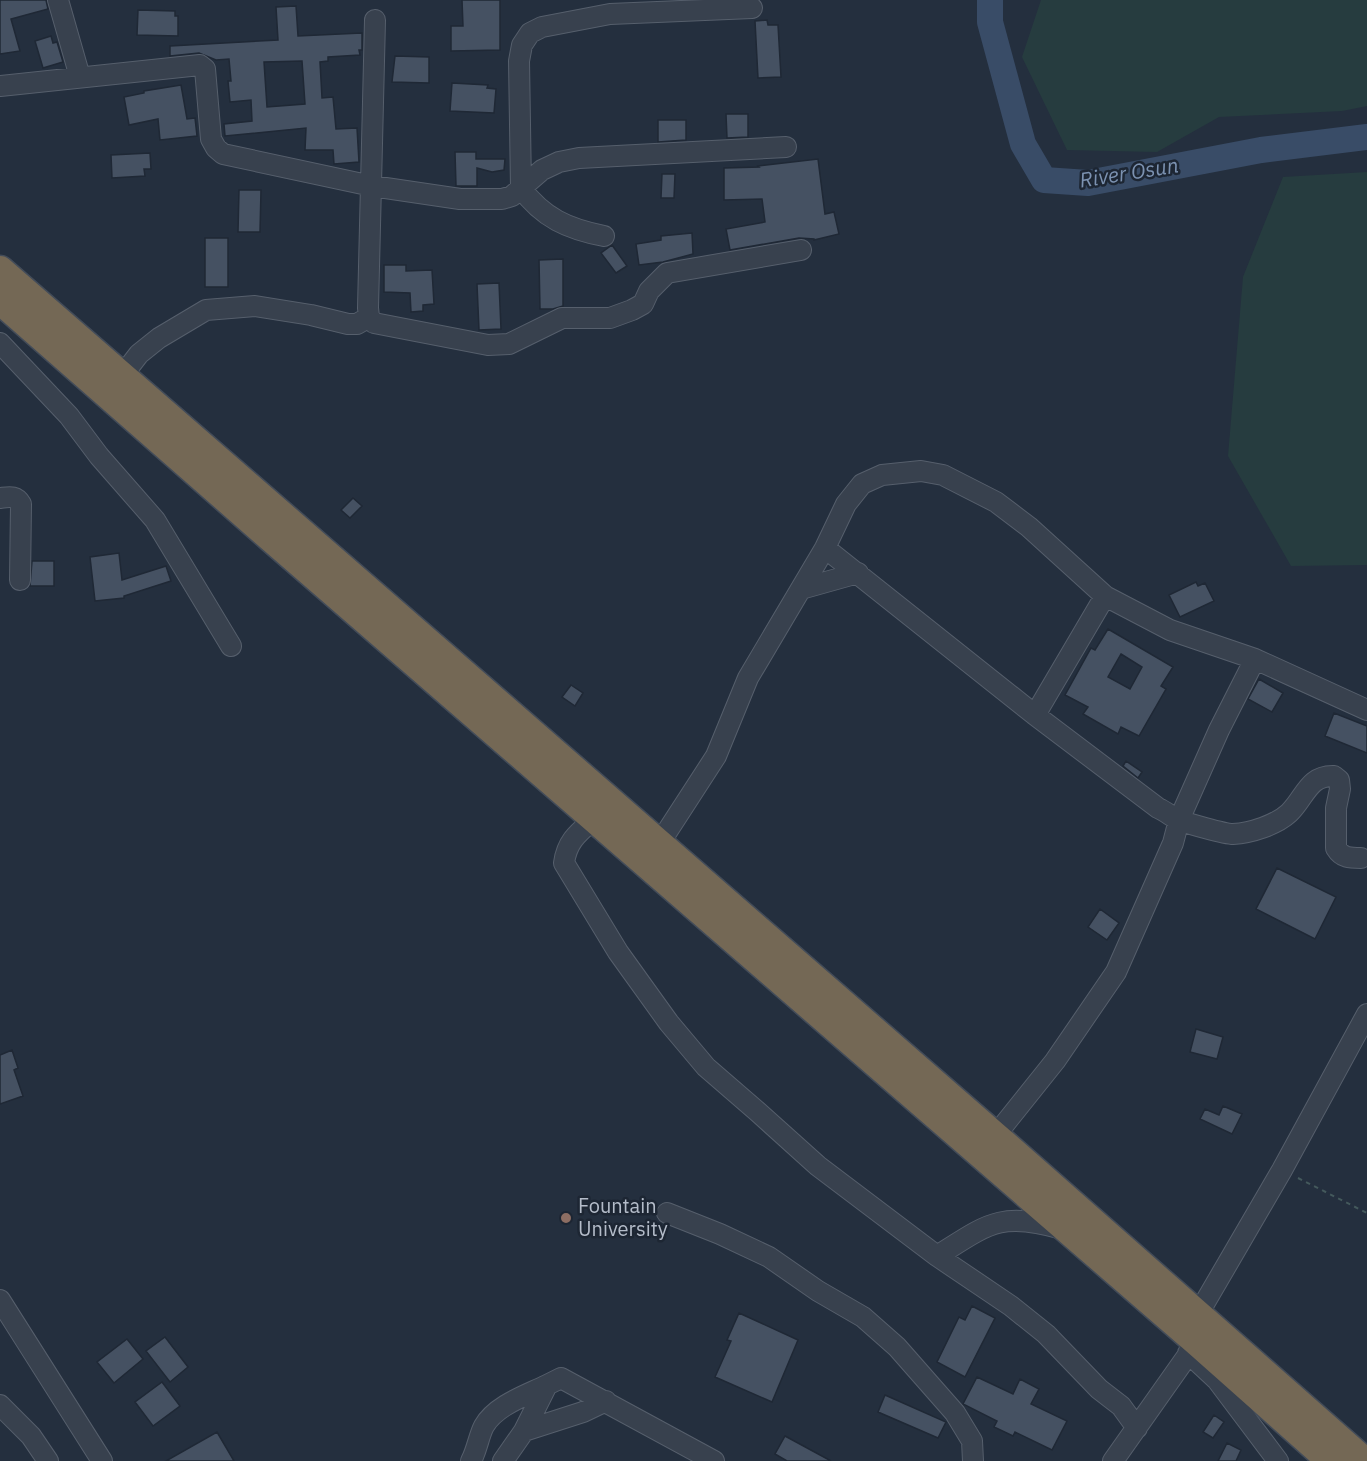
<svg xmlns="http://www.w3.org/2000/svg" width="1367" height="1461" font-family="'IBM Plex Sans',sans-serif">
<rect width="100%" height="100%" fill="#242f3e"/>
<path fill="#263c3f" d="M 1041,0 L 1367,0 L 1367,106 L 1342,111 L 1219,117 L 1157,152 L 1067,150 L 1022,57 Z
M 1367,172 L 1367,565 L 1291,566 L 1228,456 L 1243,277 L 1283,177 Z"/>
<g fill="none" stroke-linecap="round" stroke-linejoin="round">
<path stroke="#394c67" stroke-width="26" d="M 990,0 L 990,22 L 1023,144 L 1044,180 L 1088,183 L 1261,150 L 1367,137"/>
</g>
<path fill="#455162" stroke="#1f2835" stroke-width="1.5" fill-rule="evenodd" d="M 0,0 L 46,0 L 48,9 L 11,19 L 20,51 L 0,54 Z
M 462,0 L 500,0 L 500,50 L 451,51 L 451,26 L 463,26 Z
M 296,6 L 298,36 L 362,33 L 362,50 L 359,50 L 360,55 L 328,57 L 328,61 L 320,62 L 322,98 L 333,97 L 336,129 L 357,128 L 359,162 L 334,164 L 333,150 L 305,150 L 306,128 L 225,136 L 224,124 L 252,121 L 251,100 L 230,102 L 228,81 L 231,81 L 229,59 L 216,60 L 199,53 L 170,56 L 170,46 L 278,40 L 276,7 ZM 302,61 L 305,104 L 267,107 L 264,62 Z
M 138,10 L 175,11 L 175,16 L 178,16 L 178,36 L 137,35 Z
M 767,20 L 768,25 L 778,25 L 781,77 L 758,78 L 755,21 Z
M 51,36 L 53,43 L 57,42 L 63,62 L 43,68 L 35,41 Z
M 395,56 L 429,57 L 429,83 L 392,82 Z
M 452,83 L 488,85 L 487,88 L 496,89 L 494,113 L 450,111 Z
M 181,85 L 187,119 L 195,118 L 197,136 L 160,140 L 158,119 L 129,125 L 124,97 L 144,93 L 144,91 Z
M 726,114 L 748,114 L 748,137 L 727,138 Z
M 658,120 L 686,120 L 686,140 L 658,142 Z
M 455,152 L 476,152 L 476,159 L 505,159 L 504,170 L 492,172 L 477,168 L 477,186 L 456,186 Z
M 150,153 L 151,169 L 144,169 L 145,176 L 112,178 L 111,155 Z
M 818,159 L 825,214 L 834,212 L 839,234 L 814,240 L 814,239 L 799,238 L 730,250 L 726,229 L 765,222 L 762,199 L 724,200 L 724,168 L 759,167 L 758,166 Z
M 662,174 L 675,174 L 674,198 L 661,198 Z
M 239,190 L 261,190 L 260,232 L 238,232 Z
M 692,233 L 693,254 L 663,262 L 639,265 L 636,244 L 661,240 L 661,236 Z
M 205,238 L 228,238 L 228,287 L 205,287 Z
M 612,245 L 627,266 L 616,273 L 601,253 Z
M 563,259 L 563,306 L 553,309 L 540,309 L 539,260 Z
M 384,265 L 406,265 L 406,271 L 432,270 L 434,304 L 423,305 L 423,311 L 411,312 L 410,293 L 384,292 Z
M 499,283 L 501,329 L 479,330 L 477,284 Z
M 353,498 L 362,506 L 350,518 L 341,510 Z
M 119,553 L 122,580 L 166,566 L 171,581 L 124,596 L 124,598 L 95,601 L 90,557 Z
M 32,561 L 54,561 L 54,586 L 30,586 Z
M 1196,582 L 1198,586 L 1205,583 L 1214,601 L 1180,617 L 1169,595 Z
M 1108,629 L 1173,667 L 1161,686 L 1166,689 L 1139,736 L 1121,727 L 1118,734 L 1083,714 L 1088,707 L 1065,695 L 1091,648 L 1095,650 ZM 1121,654 L 1142,667 L 1130,689 L 1108,677 Z
M 1259,679 L 1283,693 L 1272,712 L 1248,699 Z
M 571,685 L 583,693 L 575,706 L 562,697 Z
M 1334,713 L 1367,726 L 1367,753 L 1325,736 Z
M 1126,761 L 1142,772 L 1138,778 L 1123,766 Z
M 1277,868 L 1336,897 L 1315,939 L 1256,909 Z
M 1100,909 L 1119,923 L 1107,940 L 1088,927 Z
M 1196,1029 L 1223,1037 L 1217,1059 L 1190,1052 Z
M 12,1050 L 18,1068 L 14,1070 L 23,1096 L 0,1104 L 0,1055 Z
M 1223,1106 L 1242,1114 L 1232,1134 L 1200,1119 L 1205,1109 L 1219,1115 Z
M 972,1306 L 995,1318 L 965,1377 L 937,1362 L 959,1317 L 965,1320 Z
M 739,1313 L 798,1340 L 772,1402 L 715,1377 L 731,1341 L 727,1340 Z
M 165,1337 L 188,1367 L 170,1382 L 146,1351 Z
M 127,1339 L 143,1359 L 114,1383 L 97,1362 Z
M 977,1377 L 1013,1394 L 1020,1379 L 1039,1389 L 1031,1404 L 1067,1421 L 1052,1450 L 1015,1432 L 1013,1436 L 994,1427 L 997,1421 L 963,1404 Z
M 162,1382 L 180,1406 L 153,1426 L 135,1402 Z
M 885,1395 L 946,1422 L 938,1438 L 878,1412 Z
M 1214,1415 L 1224,1422 L 1213,1438 L 1203,1432 Z
M 217,1432 L 234,1461 L 166,1461 Z
M 785,1436 L 831,1461 L 787,1461 L 775,1454 Z
M 1227,1443 L 1241,1450 L 1236,1461 L 1218,1461 Z"/>
<g fill="none" stroke-linecap="round" stroke-linejoin="round">
<defs>
<path id="minor" d="M 58,0 L 80,77
M 375,20 L 368,308 L 369,317 L 374,323 L 488,345 L 509,344 L 562,318 L 610,318 L 632,310 L 643,304 L 649,291 L 667,273 L 801,250
M 0,86 L 200,65 L 205,69 L 211,139 L 216,148 L 223,154 L 372,186 L 460,199 L 502,199 L 512,196 L 542,170 L 559,162 L 579,158 L 786,147
M 604,236 C 568,229 543,218 521,188 L 519,61 L 522,45 L 530,33 L 542,27 L 610,14 L 752,8
M 0,343 L 69,416 L 99,456 L 155,520 L 231,646
M 122,376 L 139,354 L 159,338 L 206,310 L 255,306 L 311,315 L 348,324 L 357,324 L 369,317
M 0,498 C 9,497 16,495 21,504 L 20,580
M 825,548 L 1035,715 L 1158,808 C 1165,811 1171,816 1178,820 C 1187,823 1224,834 1233,834 C 1251,833 1276,825 1289,813 C 1305,798 1308,775 1334,776 L 1339,780 L 1340,789 L 1336,808 L 1336,848 C 1342,858 1350,858 1361,858
M 801,589 L 858,573
M 1035,715 L 1105,596
M 594,819 C 578,833 567,841 564,863 L 618,952 L 669,1023 L 706,1067 L 758,1112 L 818,1166 L 937,1256 L 1011,1306 L 1046,1334 L 1099,1389 L 1121,1406 L 1137,1428
M 659,844 L 716,756 L 748,678 L 825,548 L 846,504 L 862,484 L 882,475 L 921,471 L 943,475 L 996,502 L 1029,527 L 1105,596 L 1170,630 L 1255,659 L 1367,710
M 995,1136 L 1055,1061 L 1116,972 L 1173,843 L 1179,820 L 1219,730 L 1255,659
M 667,1213 L 720,1234 L 769,1257 L 818,1291 L 863,1317 L 897,1347 L 955,1413 L 972,1441 L 973,1461
M 937,1256 C 988,1224 1000,1211 1062,1229
M 0,1300 L 102,1461
M 1197,1316 L 1282,1170 L 1367,1014
M 1188,1353 L 1217,1380 L 1278,1461
M 0,1405 L 31,1436 L 48,1461
M 524,1431 L 583,1412 L 606,1401
M 471,1461 C 477,1450 479,1435 484,1426 C 496,1405 527,1395 547,1385
M 503,1461 L 524,1431 L 547,1385 L 561,1378 L 714,1461
M 1113,1461 L 1197,1342"/>
<path id="highway" d="M 0,270 L 995,1136 L 1364,1461
M 0,300 L 271,538 L 1197,1342 L 1331,1461"/>
</defs>
<use href="#minor" stroke="#565f6c" stroke-width="22"/>
<use href="#highway" stroke="#434c59" stroke-width="31"/>
<path stroke="#44595c" stroke-width="2" stroke-dasharray="4.5 4.5" stroke-linecap="butt" d="M 1298,1178 L 1367,1213"/>
<use href="#minor" stroke="#38414e" stroke-width="20"/>
<use href="#highway" stroke="#746855" stroke-width="28"/>
</g>
<circle fill="#8d6e63" stroke="#1d2633" stroke-width="2" cx="566" cy="1218" r="6"/>
<g text-anchor="middle" stroke-width="5" stroke-linejoin="round" paint-order="stroke">
<g font-size="20" fill="#b4bcc9" stroke="#1d2633" text-anchor="start">
<text x="578" y="1213">Fountain<tspan x="578" dy="23">University</tspan></text>
</g>
<g font-size="21" font-style="italic" fill="#7c92b1" stroke="#1d2633">
<text transform="translate(1129 173) rotate(-9)" y="7">River Osun</text>
</g>
</g>
</svg>
